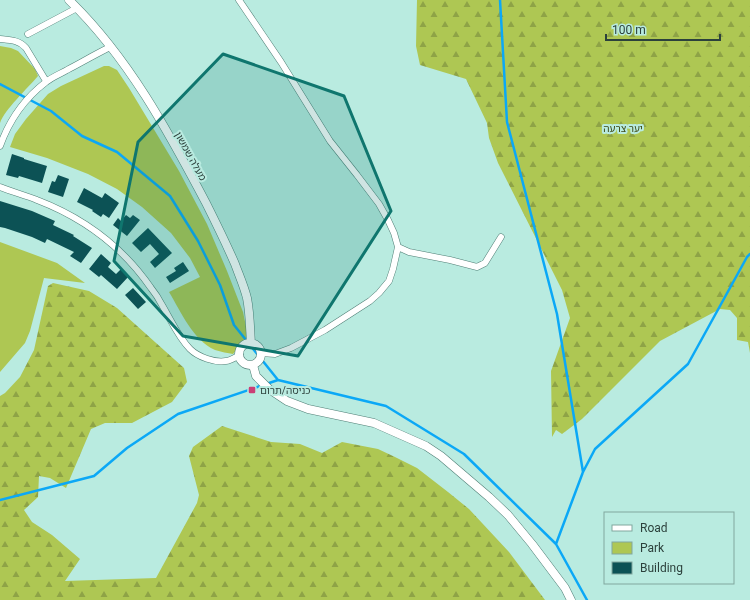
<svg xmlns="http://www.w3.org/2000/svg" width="750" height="600" font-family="Roboto,'Noto Sans Hebrew',sans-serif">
<defs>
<pattern id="forest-firs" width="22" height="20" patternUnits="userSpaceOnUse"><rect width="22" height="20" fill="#aec753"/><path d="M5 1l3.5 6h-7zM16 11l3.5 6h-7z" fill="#8ea346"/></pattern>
</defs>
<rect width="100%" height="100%" fill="#b9ebe0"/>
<path fill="#aec753" d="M 0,46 L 11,48 L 18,51 L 35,69 L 38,76 C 27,89 5,109 0,123 Z
M 104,66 L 109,66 L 117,70 L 129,88 L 179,171 L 207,224 L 227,271 L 243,312 L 248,336 L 233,354 C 228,353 221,352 215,350 C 193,340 181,312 169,292 L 200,277 L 190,258 L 171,233 L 142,207 L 117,189 L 88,174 L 47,158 L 10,147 L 15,134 L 26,119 L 48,94 L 61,86 Z
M 0,242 L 57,263 L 85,283 L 44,278 L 30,331 L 25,343 L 0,372 Z"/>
<path fill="url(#forest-firs)" d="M 417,0 L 750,0 L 750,353 L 748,342 L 737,340 L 737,318 L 730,310 L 720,309 L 660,341 L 582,419 L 562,434 L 556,430 L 552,437 L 551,371 L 570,318 L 562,290 L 498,163 L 489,138 L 487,123 L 466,79 L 420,65 L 416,46 Z
M 53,283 L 89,291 L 117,308 L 184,368 L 187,382 L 172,402 L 132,423 L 105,423 L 91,429 L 66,488 L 50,478 L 39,476 L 38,497 L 24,510 L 32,522 L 52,535 L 80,559 L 65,581 L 156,578 L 197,503 L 199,495 L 189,456 L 193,447 L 222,426 L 271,442 L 300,444 L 322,453 L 342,442 L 378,449 L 395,457 L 417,468 L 448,492 L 469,509 L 509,552 L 545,600 L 0,600 L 0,396 L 5,393 L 20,377 L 34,350 L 48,286 Z"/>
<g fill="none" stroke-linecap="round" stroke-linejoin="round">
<path stroke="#0ba8f6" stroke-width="2.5" d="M 500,0 L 507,122 L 557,314 L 583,472
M 0,84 L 51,111 L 82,136 L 117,152 L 170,196 L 198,241 L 220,285 L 234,325 L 278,380 L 386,406 L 464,454 L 556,544 L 587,600
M 0,500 L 94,476 L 127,448 L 178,414 L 278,380
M 556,544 L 583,472 L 595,449 L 688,364 L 747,257 L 750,254"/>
</g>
<path fill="#0c5255" d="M 12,154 L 24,158 L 24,159 L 47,166 L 42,183 L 19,176 L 18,178 L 6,175 Z
M 58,175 L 69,179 L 63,197 L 48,192 L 52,181 L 55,182 Z
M 84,188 L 102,198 L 105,193 L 119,203 L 109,218 L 103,214 L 101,217 L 92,211 L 93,210 L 77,202 Z
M 0,201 L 32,211 L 55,221 L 53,225 L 74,235 L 73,236 L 92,248 L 81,263 L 70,256 L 74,252 L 47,239 L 45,243 L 32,237 L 5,228 L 0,227 Z
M 126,215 L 130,218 L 133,215 L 140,220 L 127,236 L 113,225 L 118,218 L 121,221 Z
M 148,228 L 172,253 L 155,268 L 150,262 L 159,254 L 150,244 L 141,252 L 132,243 Z
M 101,254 L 111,263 L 108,267 L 116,274 L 121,269 L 129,276 L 117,289 L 101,275 L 99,277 L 89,269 Z
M 183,262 L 189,271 L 170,283 L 166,277 L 176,271 L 174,268 Z
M 133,288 L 146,302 L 138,309 L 125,295 Z"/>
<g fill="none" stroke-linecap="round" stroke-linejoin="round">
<defs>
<path id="street" d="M 239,0 L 281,62 L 330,141 L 357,175 L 379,204 L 388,220 L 394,233 L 398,247 L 393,269 L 389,281 L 379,293 L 370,301 L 325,330 L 291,348 L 275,354 L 261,353
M 28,34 L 77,8
M 0,39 C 10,40 19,40 26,48 L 46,81
M 0,146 C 9,121 25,98 46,82 C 52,77 60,74 67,70 C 82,62 96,54 110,47
M 0,187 C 12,192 25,195 37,200 C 84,218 122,246 151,288 C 155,293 159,299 162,305 C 171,320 178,337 190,349 C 198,357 215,363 226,361 C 230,361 236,357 240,355
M 398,247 L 409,252 L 450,260 L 477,267 L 485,263 L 501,237"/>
<path id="secondary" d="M 69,0 C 128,57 168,131 206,203 C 216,223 226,243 235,264 C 239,275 244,286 247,298 C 250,313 250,329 251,344
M239 354a11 11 0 1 1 22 0a11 11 0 1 1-22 0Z
M 253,365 L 256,376 L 269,389 L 287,401 L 308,409 L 374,423 L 426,446 L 441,456 L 489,497 L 508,515 L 532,544 L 565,588 L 571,600"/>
</defs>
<use href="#street" stroke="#507f76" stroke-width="7"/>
<use href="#secondary" stroke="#507f76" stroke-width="9"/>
<use href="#street" stroke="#fff" stroke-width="6"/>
<use href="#secondary" stroke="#fff" stroke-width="8"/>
</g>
<path fill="#0f766e" fill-opacity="0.2" stroke="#0f766e" stroke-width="3" stroke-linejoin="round" d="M 223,54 L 344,96 L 391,211 L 298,356 L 183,336 L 114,261 L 138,142 Z"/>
<rect fill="#ca3f76" stroke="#b9ebe0" stroke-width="1.5" x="248" y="386" width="8" height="8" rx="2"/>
<g text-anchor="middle" stroke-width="4" stroke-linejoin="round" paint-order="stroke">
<g font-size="10" fill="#3a4510" stroke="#b9ebe0">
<text x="623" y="132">יער צרעה</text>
</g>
<g font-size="10" fill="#2c413c" stroke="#b9ebe0">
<text transform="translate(191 156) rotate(61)" y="4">מעלה שמשון</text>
</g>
<g font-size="10" fill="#2c413c" stroke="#b9ebe0" text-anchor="start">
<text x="260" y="394">כניסה/תרום</text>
</g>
</g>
<rect x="604" y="512" width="130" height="72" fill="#b9ebe0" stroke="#81a79e"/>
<rect x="612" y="525" width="20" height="6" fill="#ffffff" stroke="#81a79e"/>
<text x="640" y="532" font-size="12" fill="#2c413c">Road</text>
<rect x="612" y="542" width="20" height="12" fill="#aec753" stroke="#81a79e"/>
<text x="640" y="552" font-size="12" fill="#2c413c">Park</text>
<rect x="612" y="562" width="20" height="12" fill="#0c5255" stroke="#81a79e"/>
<text x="640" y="572" font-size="12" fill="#2c413c">Building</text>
<path d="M606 34v6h114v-6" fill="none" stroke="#2c413c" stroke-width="2"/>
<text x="612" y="34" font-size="12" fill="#2c413c" stroke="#b9ebe0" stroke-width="3" paint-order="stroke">100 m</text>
</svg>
